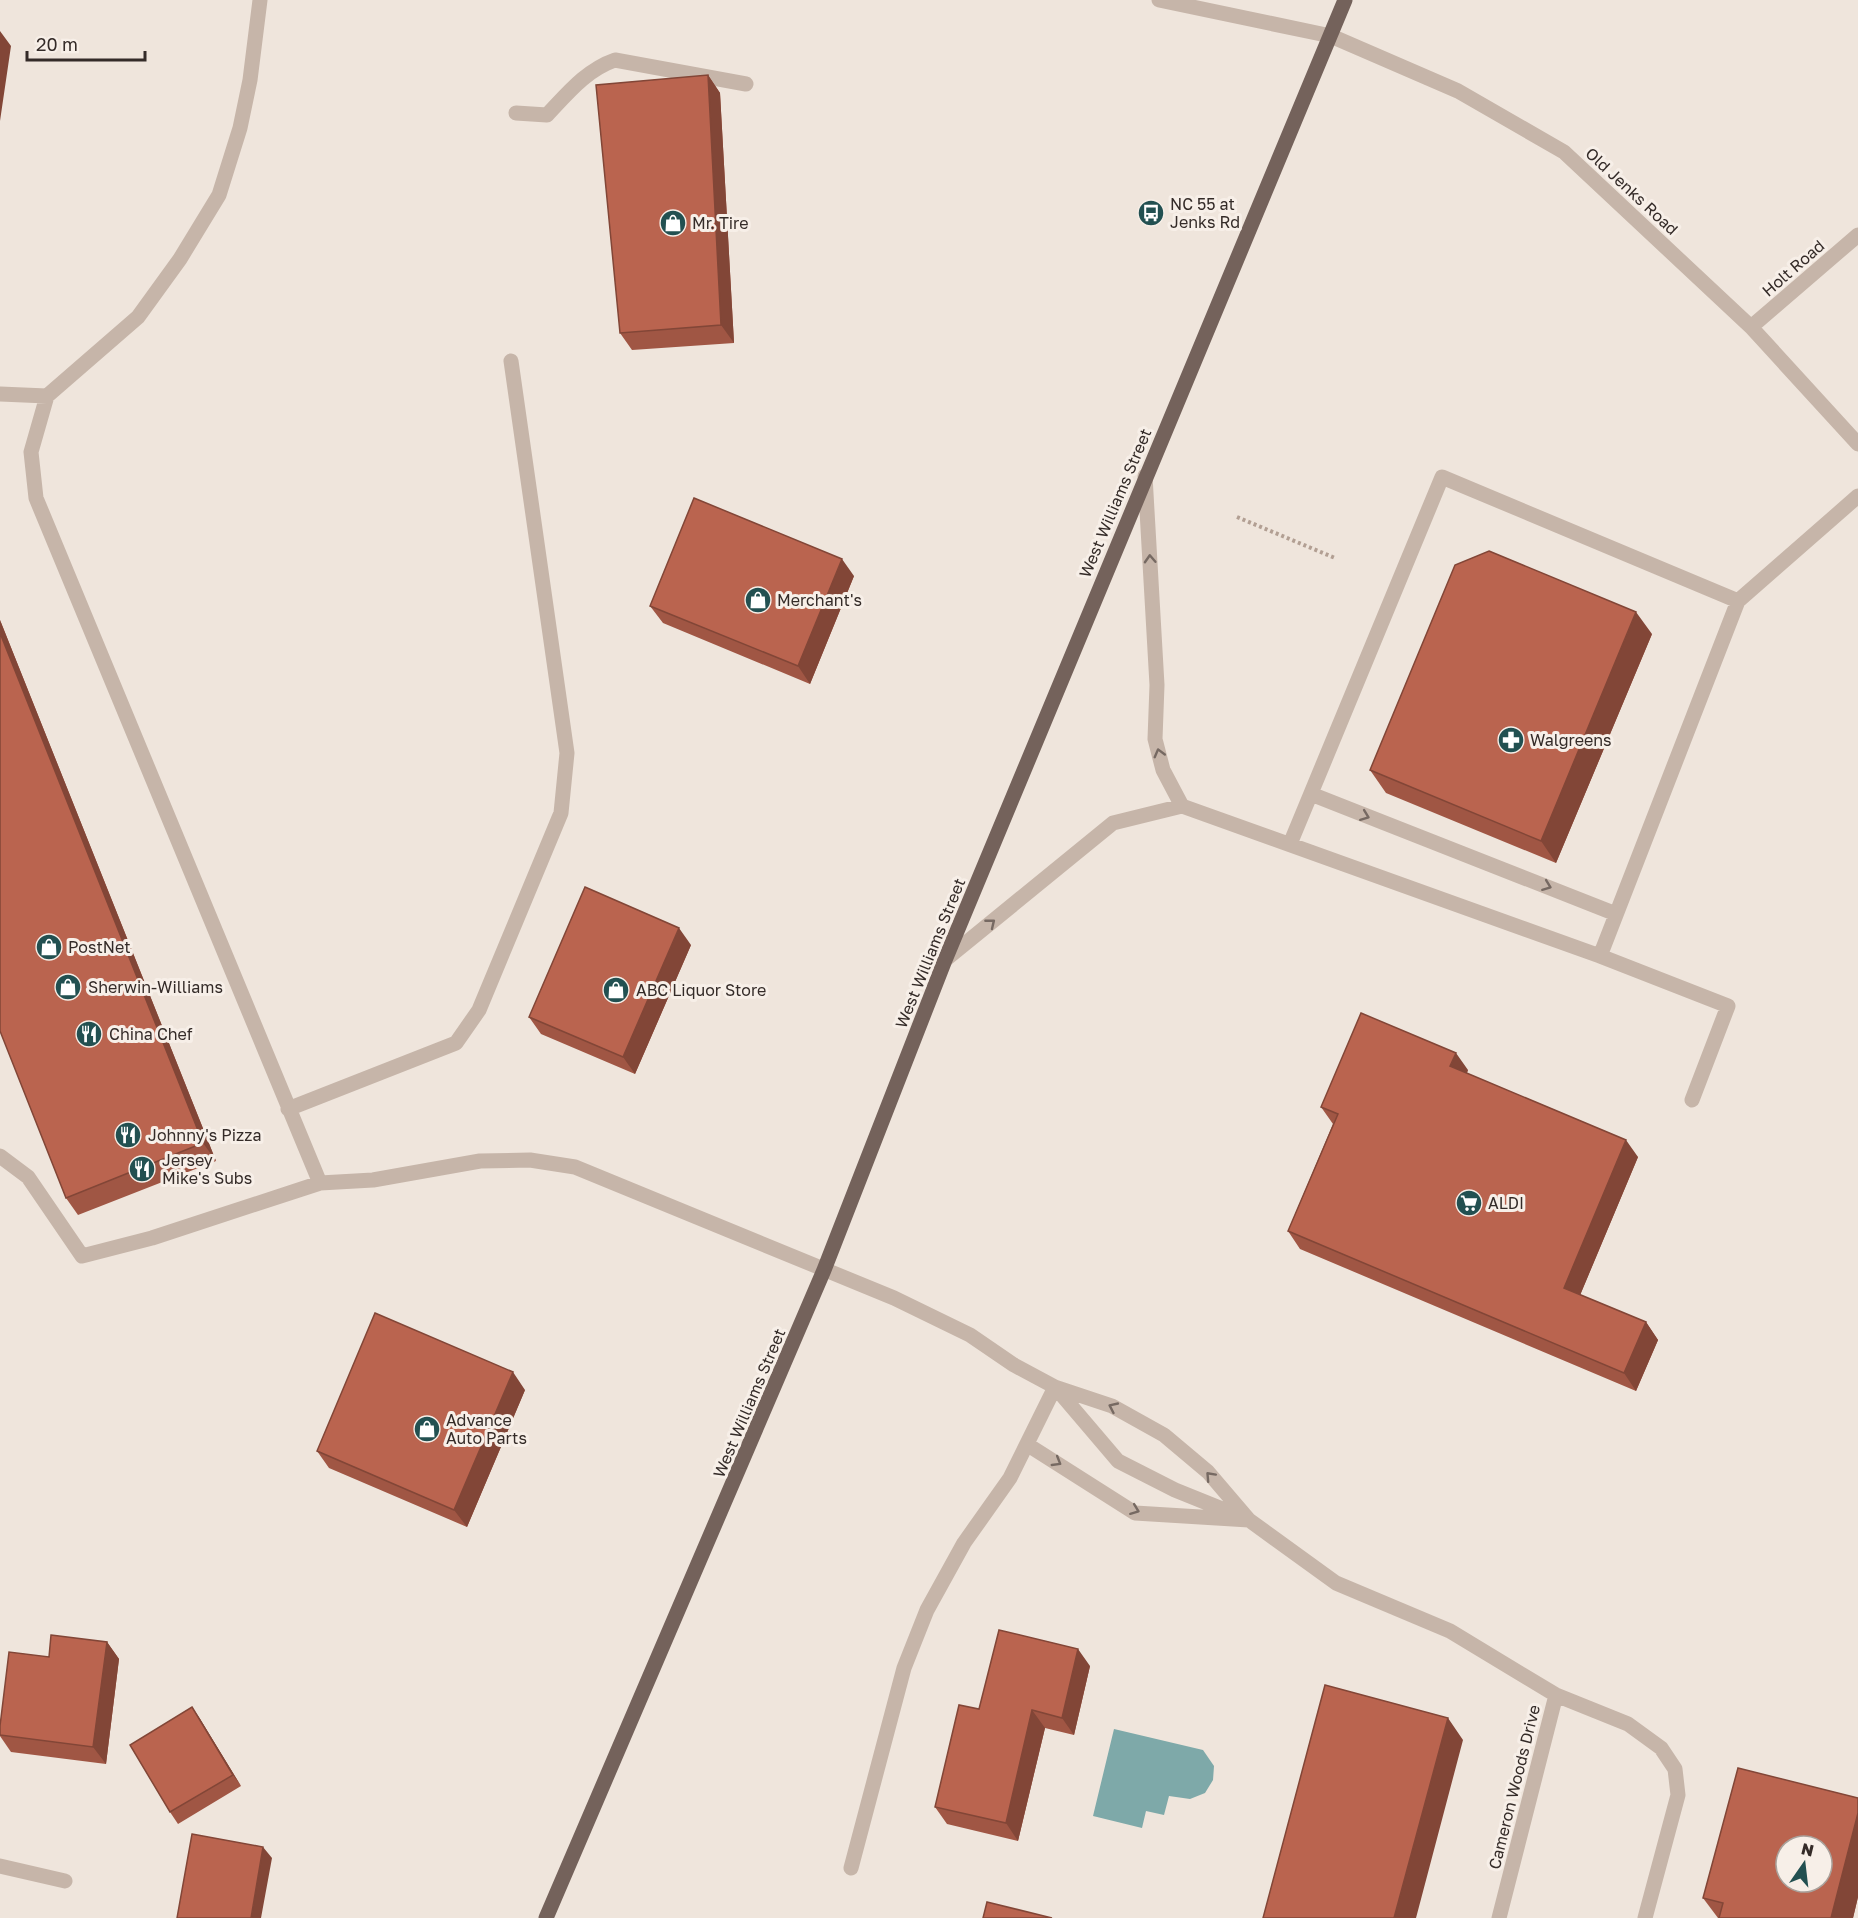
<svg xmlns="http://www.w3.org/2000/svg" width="1858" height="1918" font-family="'Golos Text',sans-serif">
<rect width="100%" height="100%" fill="#efe5dc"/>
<path fill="#7ea9a9" d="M 1114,1729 L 1203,1750 L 1214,1766 L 1213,1780 L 1205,1793 L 1190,1799 L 1169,1796 L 1164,1815 L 1146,1811 L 1142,1828 L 1093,1816 Z"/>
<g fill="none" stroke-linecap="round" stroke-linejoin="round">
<path stroke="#b29f93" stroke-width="4" stroke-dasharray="3 3" stroke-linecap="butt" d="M 1237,517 L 1335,558"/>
<path stroke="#c6b5a9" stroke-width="15" d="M 260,0 L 250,80 L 240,128 L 219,195 L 180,259 L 138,317 L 47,396 L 31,452 L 36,498 L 320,1183 L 373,1180 L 480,1161 L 530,1160 L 575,1167 L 894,1298 L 970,1335 L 1014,1365 L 1055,1387 L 1112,1406 L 1164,1435 L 1208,1472 L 1249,1520 L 1336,1583 L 1450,1631 L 1556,1695 L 1499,1918
M 1159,0 L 1331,36 L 1458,91 L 1564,152 L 1751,327 L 1858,444
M 516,113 L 547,115 C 567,94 586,70 615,60 L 746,84
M 1751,327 L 1858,235
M 0,394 L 47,396
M 1145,476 L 1157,685 L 1155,739 L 1163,770 L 1182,806
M 1311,794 L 1616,914
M 1290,844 L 1442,477 L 1738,601
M 1600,956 L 1738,601 L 1858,496
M 945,960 L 1113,823 L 1182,806 L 1600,956 L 1728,1006 L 1692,1100
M 288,1109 L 456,1043 L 479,1010 L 561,813 L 567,753 L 511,361
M 0,1156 L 28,1177 L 82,1256 L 152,1238 L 320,1183
M 1055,1387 L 1118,1461 L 1175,1490 L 1237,1515
M 1028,1445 L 1135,1513 L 1249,1520
M 1556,1695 L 1628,1724 L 1661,1748 L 1675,1769 L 1678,1795 L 1645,1918
M 0,1866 L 65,1881
M 851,1868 L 904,1668 L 927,1610 L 964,1543 L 1010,1478 L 1055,1387"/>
<path stroke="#74625b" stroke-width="15" d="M 546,1918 L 824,1270 L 945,960 L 1345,0"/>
</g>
<path fill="#a05644" d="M 708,75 L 720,93 L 734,343 L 632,350 L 620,333 Z
M 854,576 L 810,684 L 663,623 L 650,606 Z
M 0,620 L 216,1161 L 78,1215 L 66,1198 Z
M 1652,634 L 1556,863 L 1386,793 L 1370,770 Z
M 691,945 L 635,1074 L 541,1034 L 529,1017 Z
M 1468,1070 L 1467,1073 L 1638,1157 L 1580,1295 L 1646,1322 L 1658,1340 L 1636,1391 L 1300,1249 L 1288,1231 L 1333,1124 L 1321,1107 Z
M 525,1390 L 467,1527 L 329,1468 L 317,1451 Z
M 107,1642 L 119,1659 L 106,1764 L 11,1752 L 0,1736 L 0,1726 L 49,1657 Z
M 1090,1666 L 1074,1735 L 1045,1728 L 1018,1841 L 947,1824 L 935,1807 L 979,1709 Z
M 192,1707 L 200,1719 L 241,1786 L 178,1824 L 170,1812 Z
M 1858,1798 L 1858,1897 L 1853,1918 L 1718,1918 L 1703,1898 Z"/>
<path fill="#824637" d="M 0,31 L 11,46 L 0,121 Z
M 708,75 L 720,93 L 734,343 L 721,325 Z
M 842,559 L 854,576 L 810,684 L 798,666 Z
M 1636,612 L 1652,634 L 1556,863 L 1541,841 Z
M 0,620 L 216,1161 L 203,1143 L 0,633 Z
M 679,928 L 691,945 L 635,1074 L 623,1057 Z
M 1456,1053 L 1468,1070 L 1462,1083 L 1450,1066 Z
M 1626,1140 L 1638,1157 L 1576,1305 L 1564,1288 Z
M 1646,1322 L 1658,1340 L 1636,1391 L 1624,1373 Z
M 513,1372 L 525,1390 L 467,1527 L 454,1510 Z
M 107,1642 L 119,1659 L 106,1764 L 93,1747 Z
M 1078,1649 L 1090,1666 L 1074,1735 L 1062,1718 Z
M 192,1707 L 200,1719 L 241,1786 L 233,1775 Z
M 1032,1710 L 1045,1728 L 1018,1841 L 1006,1823 Z
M 1448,1718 L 1463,1740 L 1416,1918 L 1394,1918 Z
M 1858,1813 L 1858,1897 L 1853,1918 L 1831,1918 Z
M 263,1847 L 272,1858 L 261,1918 L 251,1918 Z"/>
<path fill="#ba644f" stroke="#824637" stroke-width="1.5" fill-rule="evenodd" d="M 708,75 L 721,325 L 620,333 L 596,85 Z
M 694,498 L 842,559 L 798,666 L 650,606 Z
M 1489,551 L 1636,612 L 1541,841 L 1370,770 L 1455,565 Z
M 0,633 L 203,1143 L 66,1198 L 0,1031 Z
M 585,887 L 679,928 L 623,1057 L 529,1017 Z
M 1361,1013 L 1456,1053 L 1450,1066 L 1626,1140 L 1564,1288 L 1646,1322 L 1624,1373 L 1288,1231 L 1338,1114 L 1321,1107 Z
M 375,1313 L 513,1372 L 454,1510 L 317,1451 Z
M 999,1630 L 1078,1649 L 1062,1718 L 1032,1710 L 1006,1823 L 935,1807 L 959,1705 L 979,1709 Z
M 51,1635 L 107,1642 L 93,1747 L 0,1735 L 0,1726 L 9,1652 L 49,1657 Z
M 1325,1685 L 1448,1718 L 1394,1918 L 1263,1918 Z
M 192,1707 L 233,1775 L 170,1812 L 130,1745 Z
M 1738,1768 L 1858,1798 L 1858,1813 L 1831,1918 L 1719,1918 L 1723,1903 L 1703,1898 ZM 1786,1846 L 1822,1846 L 1822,1882 L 1786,1882 Z
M 192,1834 L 263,1847 L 251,1918 L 177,1918 Z
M 987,1902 L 1052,1918 L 983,1918 Z"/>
<defs><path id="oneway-chevron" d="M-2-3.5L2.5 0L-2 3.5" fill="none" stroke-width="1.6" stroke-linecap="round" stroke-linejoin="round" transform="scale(1.5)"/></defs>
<g stroke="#766962">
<use href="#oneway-chevron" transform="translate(1150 559) rotate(-93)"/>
<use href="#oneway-chevron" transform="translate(1159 753) rotate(-105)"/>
<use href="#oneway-chevron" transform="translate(1365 816) rotate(21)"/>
<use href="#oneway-chevron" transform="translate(1547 886) rotate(21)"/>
<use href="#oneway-chevron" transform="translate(991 923) rotate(-39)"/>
<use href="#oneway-chevron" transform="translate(1113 1407) rotate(-155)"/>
<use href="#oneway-chevron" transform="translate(1057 1462) rotate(31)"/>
<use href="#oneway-chevron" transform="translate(1210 1476) rotate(-133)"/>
<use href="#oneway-chevron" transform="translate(1135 1510) rotate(21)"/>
</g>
<defs>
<symbol id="bus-disc" viewBox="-11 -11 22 22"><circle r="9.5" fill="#225051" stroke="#f7efe8"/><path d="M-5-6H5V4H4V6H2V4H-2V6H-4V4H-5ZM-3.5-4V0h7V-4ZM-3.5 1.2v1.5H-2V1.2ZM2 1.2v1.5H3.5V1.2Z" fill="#fff"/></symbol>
<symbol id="shop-disc" viewBox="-11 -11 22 22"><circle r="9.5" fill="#225051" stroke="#f7efe8"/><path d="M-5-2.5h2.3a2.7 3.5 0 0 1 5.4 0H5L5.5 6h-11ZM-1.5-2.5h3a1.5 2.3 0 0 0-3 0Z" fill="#fff"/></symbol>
<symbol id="pharmacy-disc" viewBox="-11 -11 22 22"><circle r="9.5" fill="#225051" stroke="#f7efe8"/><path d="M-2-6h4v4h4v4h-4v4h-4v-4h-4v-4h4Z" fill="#fff"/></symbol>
<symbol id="restaurant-disc" viewBox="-11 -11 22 22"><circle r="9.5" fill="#225051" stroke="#f7efe8"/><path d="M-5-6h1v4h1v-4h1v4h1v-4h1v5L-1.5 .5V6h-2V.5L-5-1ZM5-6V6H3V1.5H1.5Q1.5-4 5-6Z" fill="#fff"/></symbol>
<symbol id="supermarket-disc" viewBox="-11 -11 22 22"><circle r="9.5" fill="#225051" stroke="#f7efe8"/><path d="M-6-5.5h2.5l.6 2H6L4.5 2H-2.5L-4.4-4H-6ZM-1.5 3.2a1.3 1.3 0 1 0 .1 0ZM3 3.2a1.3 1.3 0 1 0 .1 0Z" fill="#fff"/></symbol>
</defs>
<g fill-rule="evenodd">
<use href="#bus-disc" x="1136" y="198" width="30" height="30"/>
<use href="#shop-disc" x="658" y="208" width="30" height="30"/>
<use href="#shop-disc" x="743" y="585" width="30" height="30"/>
<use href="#pharmacy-disc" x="1496" y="725" width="30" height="30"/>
<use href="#shop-disc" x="34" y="932" width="30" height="30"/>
<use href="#shop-disc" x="53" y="972" width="30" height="30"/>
<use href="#shop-disc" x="601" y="975" width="30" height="30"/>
<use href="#restaurant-disc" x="74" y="1019" width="30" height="30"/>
<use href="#restaurant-disc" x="113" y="1120" width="30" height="30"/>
<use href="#restaurant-disc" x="127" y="1154" width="30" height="30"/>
<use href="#supermarket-disc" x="1454" y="1188" width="30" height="30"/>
<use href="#shop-disc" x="412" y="1414" width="30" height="30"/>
</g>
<g text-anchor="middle" stroke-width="6" stroke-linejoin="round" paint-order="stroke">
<g font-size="16" fill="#342b28" stroke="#f7efe8">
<text transform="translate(1632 191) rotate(43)" y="6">Old Jenks Road</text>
<text transform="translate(1793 268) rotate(-41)" y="6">Holt Road</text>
<text transform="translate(1115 503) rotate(-67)" y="6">West Williams Street</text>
<text transform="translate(930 953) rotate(-68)" y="6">West Williams Street</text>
<text transform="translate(749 1403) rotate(-67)" y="6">West Williams Street</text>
<text transform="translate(1514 1787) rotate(-76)" y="6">Cameron Woods Drive</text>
</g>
<g font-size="16" fill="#342b28" stroke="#f7efe8" text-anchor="start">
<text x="1170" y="210">NC 55 at<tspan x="1170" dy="18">Jenks Rd</tspan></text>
<text x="692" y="229">Mr. Tire</text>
<text x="777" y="606">Merchant's</text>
<text x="1530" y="746">Walgreens</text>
<text x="68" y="953">PostNet</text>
<text x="88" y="993">Sherwin-Williams</text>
<text x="636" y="996">ABC Liquor Store</text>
<text x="109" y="1040">China Chef</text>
<text x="148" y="1141">Johnny's Pizza</text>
<text x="162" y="1166">Jersey<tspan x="162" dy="18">Mike's Subs</tspan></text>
<text x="1488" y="1209">ALDI</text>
<text x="446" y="1426">Advance<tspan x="446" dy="18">Auto Parts</tspan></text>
</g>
</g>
<g transform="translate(1804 1864) rotate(14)"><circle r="28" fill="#f7efe8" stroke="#a9a19b" stroke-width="1.5"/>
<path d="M0-4.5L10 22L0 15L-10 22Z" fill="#225051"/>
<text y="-9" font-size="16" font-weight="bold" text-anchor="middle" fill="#342b28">N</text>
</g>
<path d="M27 51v9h118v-9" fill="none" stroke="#342b28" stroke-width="3"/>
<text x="36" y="51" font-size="18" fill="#342b28" stroke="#f7efe8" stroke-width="4.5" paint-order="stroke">20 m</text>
</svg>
